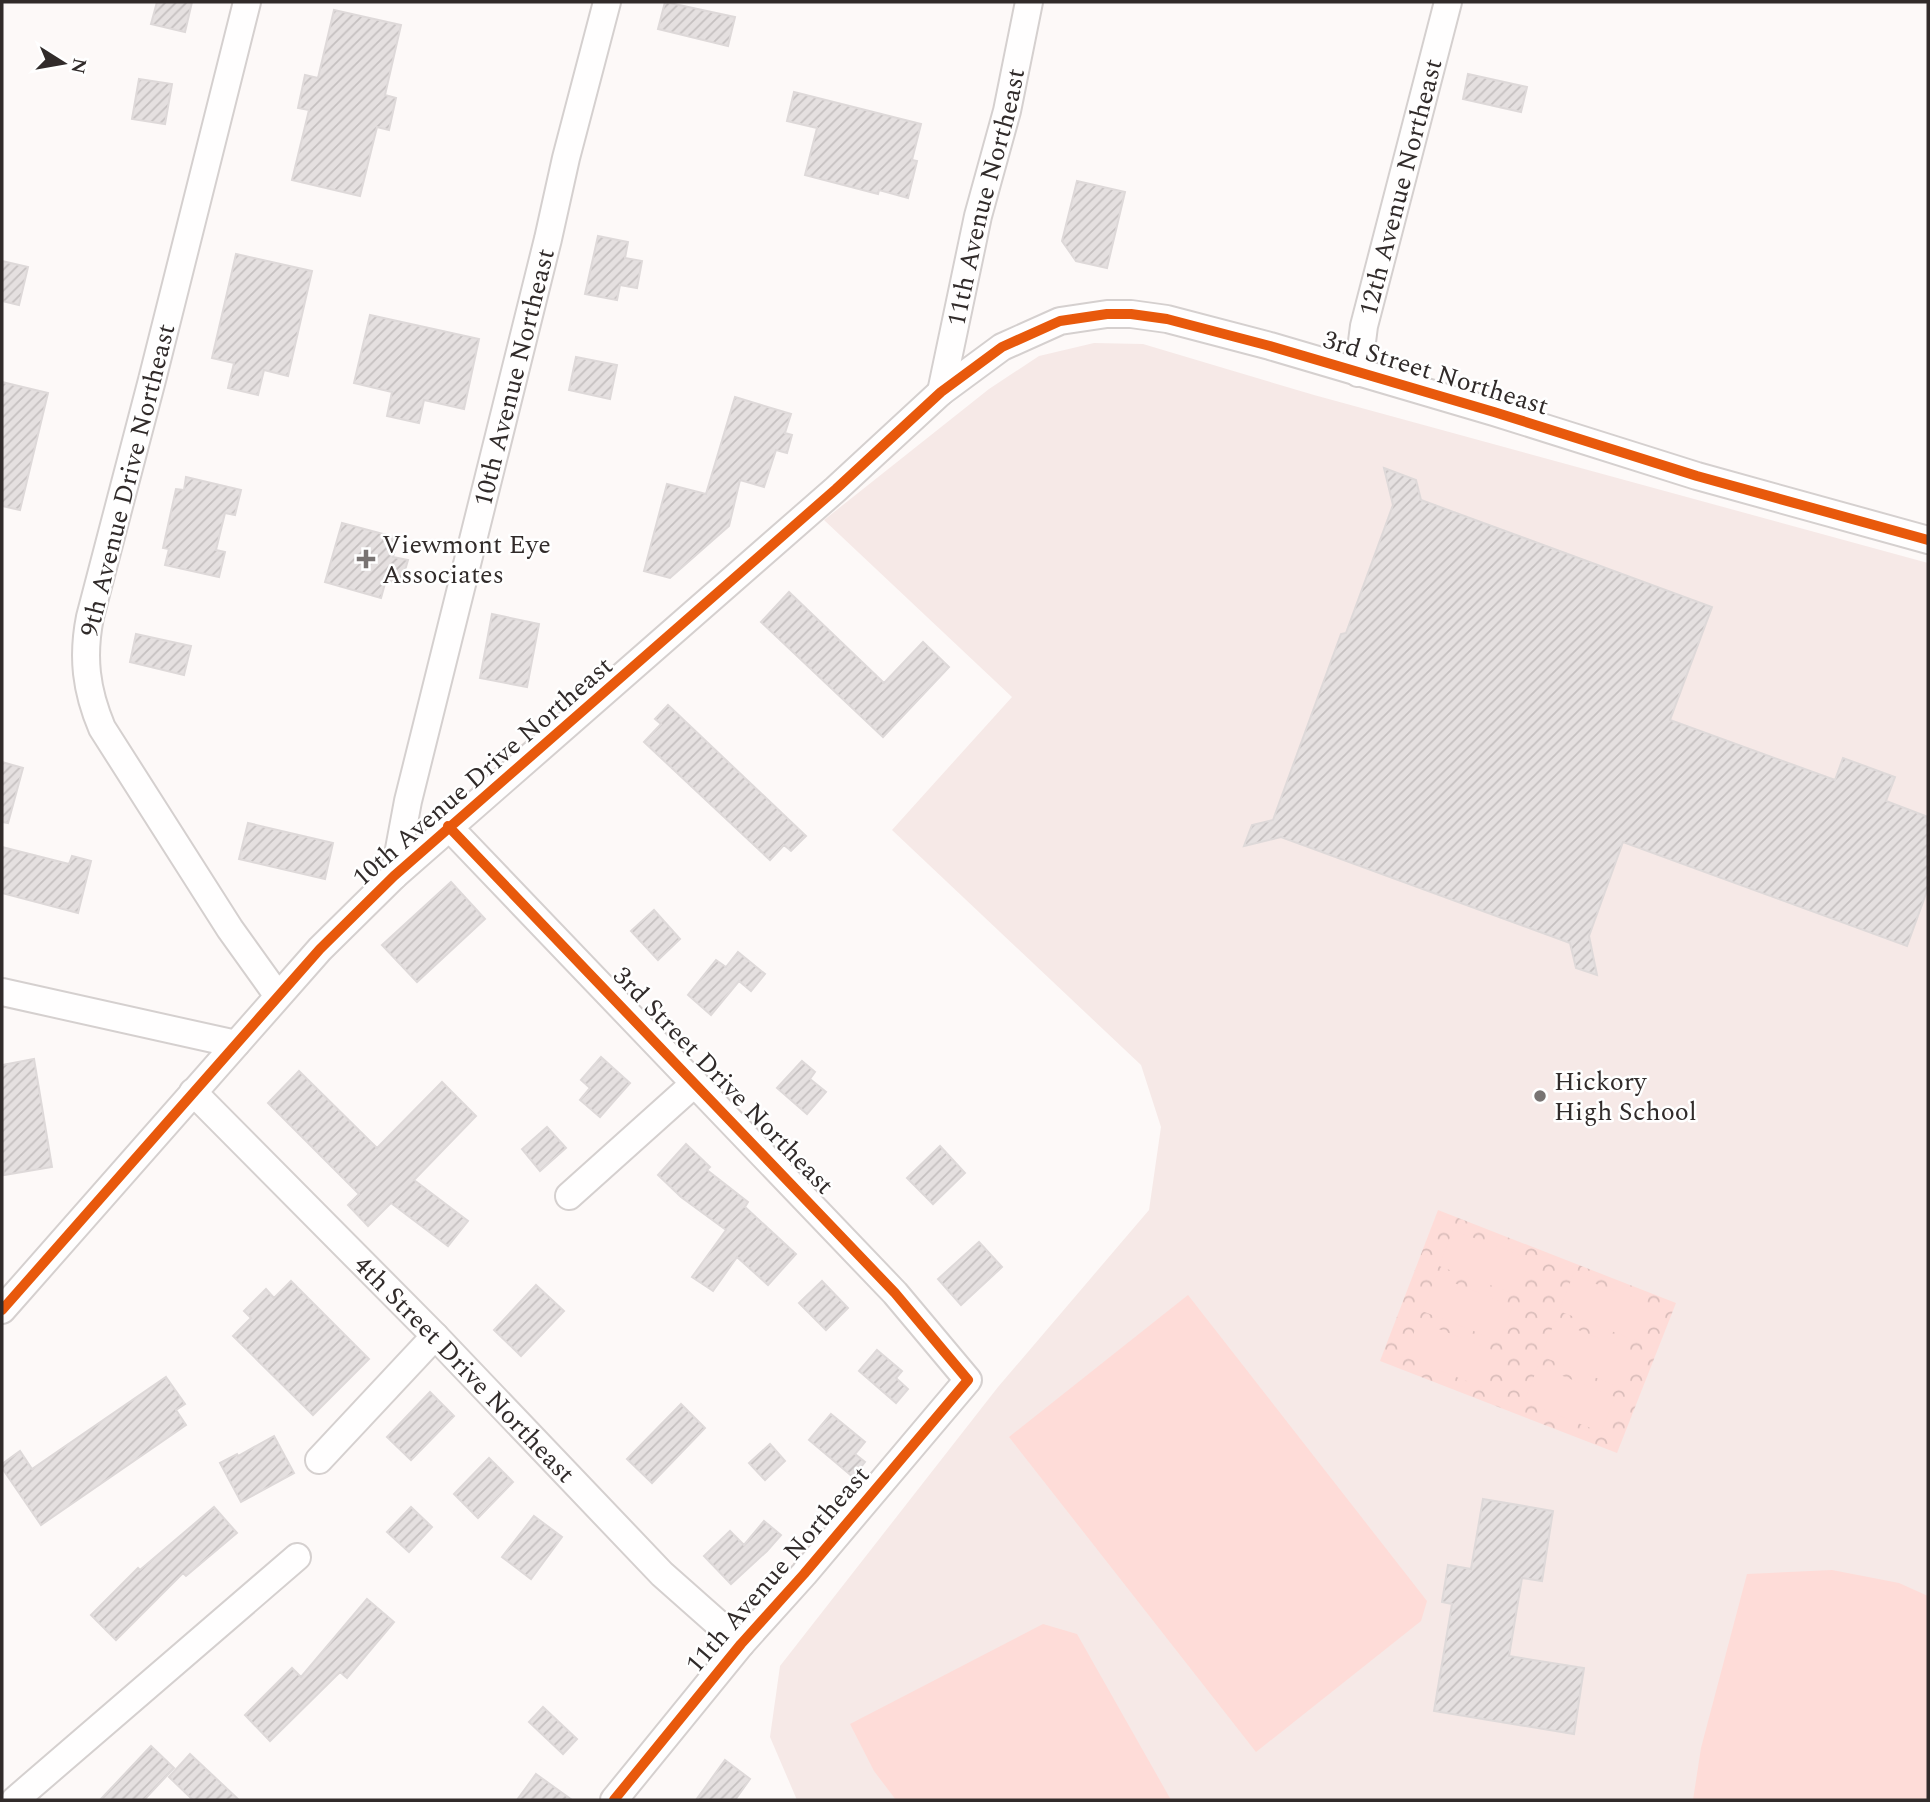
<svg xmlns="http://www.w3.org/2000/svg" width="1930" height="1802" font-family="Spectral,serif">
<defs>
<pattern id="park-crowns" width="20" height="18" patternUnits="userSpaceOnUse" patternTransform="scale(1.75)"><rect width="20" height="18" fill="#fedcd8"/><path d="M2 6a3 3 0 1 1 6 0M12 15a3 3 0 1 1 6 0" fill="none" stroke="#dabdba"/></pattern>
<pattern id="building-hatch" width="6" height="6" patternUnits="userSpaceOnUse" patternTransform="scale(1.75)"><rect width="6" height="6" fill="#e5e0e0"/><path d="M-1 1l2-2M0 6l6-6M5 7l2-2" fill="none" stroke="#c5c0c0"/></pattern>
</defs>
<rect width="100%" height="100%" fill="#fdf9f8"/>
<path fill="#f6e9e7" d="M 1094,343 L 1143,344 L 1314,395 L 1928,563 L 1928,1800 L 797,1800 L 770,1737 L 780,1666 L 998,1387 L 1149,1210 L 1161,1127 L 1141,1065 L 892,830 L 1012,697 L 824,520 L 989,389 L 1039,356 Z"/>
<path fill="url(#park-crowns)" d="M 1438,1210 L 1676,1303 L 1617,1453 L 1380,1361 Z"/>
<path fill="#fedcd8" d="M 1453,1230 L 1530,1259 L 1517,1295 L 1439,1266 Z
M 1573,1275 L 1650,1305 L 1637,1341 L 1559,1311 Z
M 1436,1276 L 1513,1306 L 1499,1341 L 1422,1311 Z
M 1188,1295 L 1427,1601 L 1421,1621 L 1256,1752 L 1009,1437 Z
M 1418,1321 L 1495,1351 L 1482,1387 L 1405,1357 Z
M 1555,1321 L 1632,1351 L 1619,1387 L 1541,1356 Z
M 1538,1366 L 1615,1397 L 1601,1432 L 1524,1402 Z
M 1832,1570 L 1899,1583 L 1928,1596 L 1928,1800 L 1693,1800 L 1701,1748 L 1747,1574 Z
M 1043,1624 L 1077,1634 L 1171,1800 L 896,1800 L 874,1771 L 850,1724 Z"/>
<path fill="url(#building-hatch)" stroke="#ded9d9" stroke-width="2" d="M 157,2 L 192,2 L 185,32 L 151,24 Z
M 665,2 L 735,17 L 728,46 L 658,29 Z
M 334,10 L 401,25 L 385,95 L 396,98 L 389,130 L 377,127 L 360,196 L 292,180 L 309,110 L 298,108 L 305,75 L 318,78 Z
M 1468,74 L 1527,87 L 1521,112 L 1463,99 Z
M 139,79 L 172,84 L 165,124 L 132,119 Z
M 794,92 L 921,124 L 912,160 L 917,161 L 908,198 L 879,190 L 878,194 L 805,175 L 817,128 L 787,121 Z
M 1077,181 L 1125,192 L 1107,268 L 1076,261 L 1062,241 Z
M 598,236 L 628,242 L 625,258 L 642,261 L 637,288 L 620,285 L 617,300 L 585,294 Z
M 236,254 L 312,271 L 288,376 L 264,370 L 258,395 L 228,388 L 234,363 L 212,358 Z
M 2,261 L 28,267 L 19,305 L 2,301 Z
M 370,315 L 479,339 L 464,409 L 424,400 L 419,423 L 387,416 L 392,392 L 354,383 Z
M 576,357 L 617,365 L 610,399 L 569,390 Z
M 2,382 L 48,393 L 20,510 L 2,506 Z
M 735,397 L 791,414 L 785,433 L 792,435 L 787,453 L 776,450 L 764,487 L 740,480 L 729,526 L 670,578 L 644,571 L 667,484 L 706,494 Z
M 1384,468 L 1416,480 L 1421,500 L 1712,607 L 1670,720 L 1835,780 L 1843,758 L 1895,777 L 1886,801 L 1928,817 L 1928,888 L 1907,946 L 1623,842 L 1589,936 L 1597,975 L 1576,968 L 1570,943 L 1281,837 L 1244,846 L 1252,825 L 1273,820 L 1341,634 L 1346,633 L 1393,505 Z
M 186,477 L 241,490 L 235,515 L 225,513 L 216,550 L 225,552 L 219,577 L 165,565 L 169,549 L 163,548 L 176,489 L 184,490 Z
M 342,523 L 398,538 L 393,557 L 408,560 L 401,584 L 386,580 L 381,598 L 325,582 Z
M 789,592 L 884,683 L 923,642 L 949,667 L 883,737 L 761,622 Z
M 492,614 L 539,624 L 527,687 L 480,678 Z
M 136,634 L 191,646 L 184,675 L 130,662 Z
M 668,705 L 806,836 L 791,851 L 784,845 L 770,860 L 644,742 L 661,724 L 655,719 Z
M 2,762 L 23,768 L 8,823 L 2,822 Z
M 248,823 L 333,843 L 325,879 L 239,859 Z
M 2,847 L 69,864 L 72,856 L 91,861 L 78,913 L 2,893 Z
M 451,882 L 485,919 L 417,982 L 382,945 Z
M 654,910 L 680,939 L 658,960 L 631,931 Z
M 738,952 L 765,974 L 751,991 L 739,981 L 711,1015 L 688,995 L 716,960 L 726,967 Z
M 601,1057 L 630,1083 L 600,1117 L 580,1100 L 590,1088 L 581,1080 Z
M 34,1059 L 52,1167 L 4,1175 L 2,1161 L 2,1065 Z
M 802,1061 L 815,1072 L 810,1079 L 826,1092 L 807,1114 L 777,1088 Z
M 299,1071 L 377,1148 L 442,1082 L 476,1116 L 414,1180 L 468,1221 L 448,1246 L 391,1203 L 368,1226 L 348,1205 L 359,1194 L 268,1103 Z
M 547,1127 L 566,1148 L 540,1171 L 522,1149 Z
M 686,1144 L 710,1167 L 707,1170 L 748,1202 L 745,1207 L 796,1254 L 768,1285 L 737,1257 L 713,1291 L 692,1277 L 726,1230 L 681,1197 L 658,1175 Z
M 940,1146 L 965,1173 L 933,1204 L 907,1178 Z
M 979,1242 L 1002,1267 L 961,1305 L 938,1279 Z
M 291,1281 L 369,1359 L 313,1415 L 233,1336 L 251,1318 L 244,1311 L 266,1289 L 274,1298 Z
M 822,1281 L 848,1308 L 826,1330 L 799,1303 Z
M 536,1285 L 564,1311 L 521,1356 L 494,1330 Z
M 877,1350 L 902,1371 L 896,1378 L 908,1389 L 896,1403 L 859,1371 Z
M 166,1377 L 185,1404 L 176,1410 L 186,1425 L 41,1525 L 2,1468 L 2,1464 L 20,1451 L 32,1469 Z
M 430,1392 L 454,1416 L 411,1460 L 387,1437 Z
M 681,1404 L 705,1428 L 652,1483 L 627,1459 Z
M 831,1414 L 865,1442 L 855,1454 L 865,1462 L 853,1477 L 809,1440 Z
M 274,1436 L 294,1473 L 241,1502 L 220,1463 L 237,1454 L 238,1456 Z
M 770,1444 L 785,1461 L 765,1480 L 749,1463 Z
M 489,1458 L 513,1482 L 478,1518 L 454,1494 Z
M 1483,1499 L 1553,1511 L 1542,1581 L 1522,1578 L 1509,1656 L 1584,1668 L 1574,1734 L 1434,1711 L 1452,1604 L 1442,1602 L 1448,1565 L 1471,1569 Z
M 214,1507 L 237,1533 L 186,1576 L 183,1573 L 116,1640 L 91,1615 L 138,1568 L 140,1570 Z
M 411,1507 L 432,1527 L 409,1552 L 387,1532 Z
M 534,1516 L 562,1537 L 531,1579 L 502,1557 Z
M 764,1521 L 781,1535 L 767,1551 L 731,1584 L 704,1556 L 730,1531 L 744,1545 Z
M 367,1599 L 394,1622 L 347,1678 L 340,1672 L 270,1741 L 245,1715 L 292,1668 L 301,1677 Z
M 543,1707 L 577,1739 L 563,1754 L 529,1722 Z
M 151,1746 L 174,1768 L 144,1800 L 100,1800 Z
M 190,1754 L 239,1800 L 193,1800 L 169,1777 Z
M 725,1760 L 750,1779 L 735,1800 L 696,1800 Z
M 536,1774 L 572,1800 L 517,1800 Z"/>
<g fill="none" stroke-linecap="round" stroke-linejoin="round">
<defs>
<g id="minor">
<path d="M 247,2 L 152,380 L 90,617 C 82,657 86,690 102,728 L 230,929 L 278,996"/>
<path id="s1" d="M 1358,373 L 1364,326 L 1448,2"/>
<path id="s2" d="M 941,392 L 978,216 L 1007,111 L 1029,2"/>
<path d="M 448,826 L 895,1293 L 968,1380 L 804,1574 L 741,1644 L 614,1800"/>
<path id="s3" d="M 394,876 L 408,801 L 548,239 L 566,158 L 607,2"/>
<path d="M 2,992 L 236,1044"/>
<path id="s4" d="M 193,1092 L 435,1336 L 662,1574 L 741,1644"/>
<path d="M 569,1196 L 695,1083"/>
<path d="M 2,1310 L 320,949 L 394,876 L 836,489 L 941,392 L 1002,347 L 1060,321 L 1107,314 L 1131,314 L 1167,319 L 1270,346 L 1494,412 L 1697,476 L 1928,540"/>
<path d="M 319,1460 L 435,1336"/>
<path d="M 15,1800 L 297,1557"/>
</g>
</defs>
<use href="#minor" stroke="#d5d0cf" stroke-width="30"/>
<use href="#minor" stroke="#fffefe" stroke-width="26"/>
<defs>
<path id="cycleway" d="M 448,826 L 895,1293 L 968,1380 L 804,1574 L 741,1644 L 614,1800
M 2,1310 L 320,949 L 394,876 L 836,489 L 941,392 L 1002,347 L 1060,321 L 1107,314 L 1131,314 L 1167,319 L 1270,346 L 1494,412 L 1697,476 L 1928,540"/>
</defs>
<use href="#cycleway" stroke="#fff" stroke-width="15"/>
<use href="#cycleway" stroke="#e8590c" stroke-width="10"/>
</g>
<g fill="#787372" stroke="#fff" stroke-width="2.5">
<path d="M362.5 548.5h7v7h7v7h-7v7h-7v-7h-7v-7h7z"/>
<circle cx="1540" cy="1096" r="7"/>
</g>
<g text-anchor="middle" stroke-width="5" stroke-linejoin="round" paint-order="stroke">
<g font-size="26" fill="#312b2a" stroke="#fff">
<text dy="9" stroke="none"><textPath href="#s1" startOffset="191">12th Avenue Northeast</textPath></text>
<text dy="9" stroke="none"><textPath href="#s2" startOffset="200">11th Avenue Northeast</textPath></text>
<text transform="translate(1436 372) rotate(17)" y="9">3rd Street Northeast</text>
<text dy="9" stroke="none"><textPath href="#s3" startOffset="513">10th Avenue Northeast</textPath></text>
<text transform="translate(127 480) rotate(-76)" y="9">9th Avenue Drive Northeast</text>
<text transform="translate(482 771) rotate(-41)" y="9">10th Avenue Drive Northeast</text>
<text transform="translate(724 1080) rotate(46)" y="9">3rd Street Drive Northeast</text>
<text dy="9" stroke="none"><textPath href="#s4" startOffset="388">4th Street Drive Northeast</textPath></text>
<text transform="translate(777 1569) rotate(-49)" y="9">11th Avenue Northeast</text>
</g>
<g font-size="26" fill="#312b2a" stroke="#fff" text-anchor="start">
<text x="382" y="553">Viewmont Eye<tspan x="382" dy="30">Associates</tspan></text>
<text x="1554" y="1090">Hickory<tspan x="1554" dy="30">High School</tspan></text>
</g>
</g>
<rect width="1930" height="1802" fill="none" stroke="#312b2a" stroke-width="7"/>
<g transform="translate(63 63) rotate(101)" stroke="#ffffff" stroke-width="5" paint-order="stroke">
<path d="M0-5L12 26L0 18L-12 26Z" fill="#312b2a"/>
<text y="-10" font-size="19" font-weight="bold" text-anchor="middle" fill="#312b2a">N</text>
</g>
</svg>
